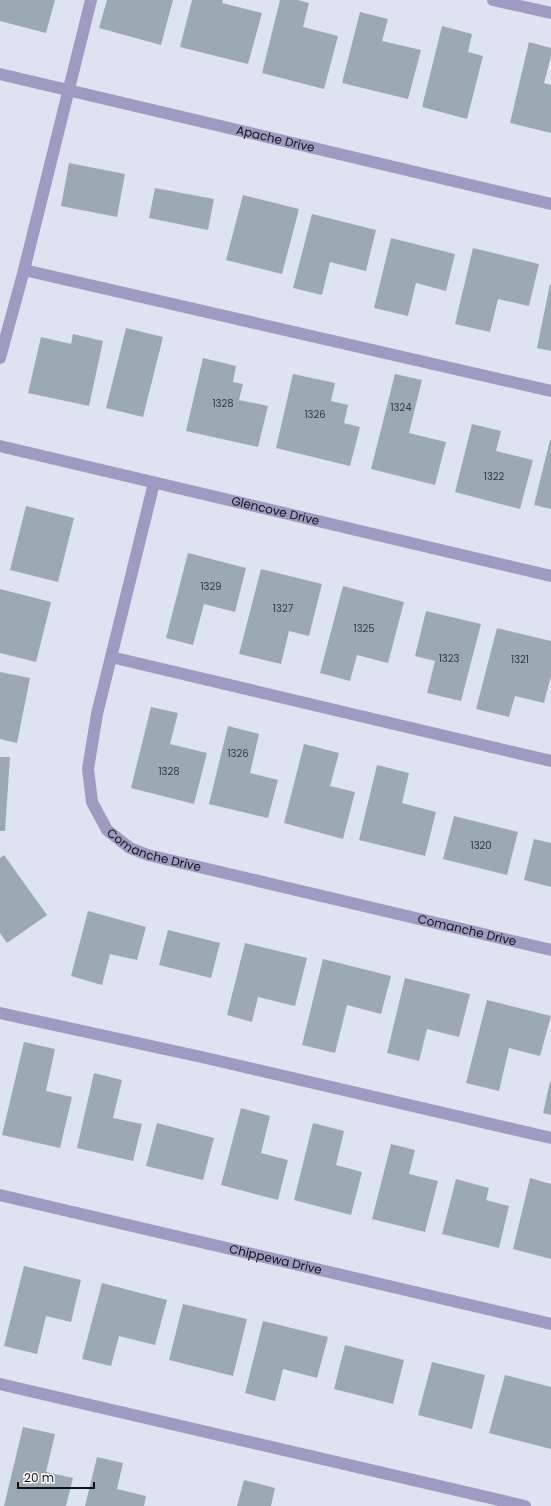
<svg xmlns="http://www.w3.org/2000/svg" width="551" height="1506" font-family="Poppins,sans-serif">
<rect width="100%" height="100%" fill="#dde3f1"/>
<path fill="#9da9b2" d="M 0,0 L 55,0 L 46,33 L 0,21 Z
M 107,0 L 173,0 L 161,45 L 99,28 Z
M 192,0 L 223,0 L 222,3 L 262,13 L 248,64 L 180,47 Z
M 280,0 L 298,0 L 309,3 L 303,27 L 338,36 L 324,89 L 262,73 Z
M 360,12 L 388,19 L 382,41 L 421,50 L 408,99 L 342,83 Z
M 442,26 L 472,34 L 468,52 L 483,56 L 467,119 L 422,107 Z
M 529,42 L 551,48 L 551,56 L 544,83 L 551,85 L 551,133 L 510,123 Z
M 69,163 L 125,174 L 117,217 L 61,206 Z
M 155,188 L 214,199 L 208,230 L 149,218 Z
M 243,195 L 299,209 L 282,274 L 226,260 Z
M 312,214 L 376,230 L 366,271 L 330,262 L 322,295 L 293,288 Z
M 391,238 L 455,254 L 446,291 L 416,283 L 408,316 L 374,308 Z
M 473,248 L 539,264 L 529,306 L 498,299 L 490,332 L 455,324 Z
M 550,284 L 551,285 L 551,351 L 537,348 Z
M 126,328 L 163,337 L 143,417 L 106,408 Z
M 73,334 L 103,341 L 89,406 L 28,393 L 41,337 L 71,344 Z
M 203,358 L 236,366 L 233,382 L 243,384 L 239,400 L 268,406 L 258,447 L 186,431 Z
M 293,374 L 335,383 L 331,401 L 348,405 L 344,423 L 360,427 L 350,466 L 276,448 Z
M 395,374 L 422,380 L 409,433 L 446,442 L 435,485 L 371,469 Z
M 472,424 L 501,431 L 496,451 L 533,460 L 520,509 L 455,492 Z
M 550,440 L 551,440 L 551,509 L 534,505 Z
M 26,506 L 74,518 L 58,582 L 10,570 Z
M 188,553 L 246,568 L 235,612 L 204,604 L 193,645 L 166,638 Z
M 261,569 L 322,584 L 309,636 L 289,631 L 281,664 L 239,654 Z
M 343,586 L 404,602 L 388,663 L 357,655 L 350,681 L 320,673 Z
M 0,589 L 51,602 L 36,662 L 0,653 Z
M 426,611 L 481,624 L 461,701 L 427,693 L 435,661 L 415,656 Z
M 497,628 L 551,641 L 551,676 L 544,703 L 515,696 L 509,717 L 476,709 Z
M 0,672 L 30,678 L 17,743 L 0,739 Z
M 151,707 L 178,713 L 170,744 L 207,753 L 194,804 L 131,788 Z
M 228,726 L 259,734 L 250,773 L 278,780 L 268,818 L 209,804 Z
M 304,744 L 339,753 L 330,786 L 355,792 L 343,839 L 284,823 Z
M 0,757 L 10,757 L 5,831 L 0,831 Z
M 377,765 L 409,773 L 402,803 L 436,812 L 425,856 L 359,840 Z
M 454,816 L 518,832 L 507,875 L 443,859 Z
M 534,839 L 551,843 L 551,887 L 524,880 Z
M 4,855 L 47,915 L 7,943 L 0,933 L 0,858 Z
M 88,911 L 146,927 L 137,960 L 110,954 L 102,985 L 71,976 Z
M 168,930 L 220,943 L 211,978 L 159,965 Z
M 245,943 L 307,958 L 295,1006 L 258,997 L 252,1022 L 227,1015 Z
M 323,959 L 391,976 L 381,1014 L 347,1005 L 335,1053 L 302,1045 Z
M 405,978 L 470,994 L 459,1037 L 427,1029 L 419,1061 L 387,1053 Z
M 487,1000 L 551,1016 L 540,1056 L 509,1048 L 499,1091 L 466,1083 Z
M 24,1042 L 55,1049 L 46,1091 L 72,1097 L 60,1148 L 2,1135 Z
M 94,1073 L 122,1080 L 113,1118 L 142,1124 L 133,1161 L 77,1148 Z
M 550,1082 L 551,1082 L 551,1115 L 543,1113 Z
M 241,1108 L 270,1116 L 261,1153 L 288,1160 L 278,1200 L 221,1185 Z
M 157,1123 L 214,1138 L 203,1180 L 146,1166 Z
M 313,1123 L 344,1131 L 336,1165 L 362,1172 L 351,1215 L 294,1200 Z
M 391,1144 L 415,1150 L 409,1174 L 438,1181 L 425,1232 L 372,1219 Z
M 530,1178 L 551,1184 L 551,1259 L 513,1249 Z
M 456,1179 L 489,1188 L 486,1200 L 509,1206 L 499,1248 L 442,1234 Z
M 24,1266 L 81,1280 L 71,1322 L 46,1316 L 37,1354 L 4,1346 Z
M 102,1283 L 167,1300 L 155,1345 L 119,1336 L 111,1366 L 82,1359 Z
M 183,1304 L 247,1319 L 233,1376 L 169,1360 Z
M 263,1321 L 328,1337 L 317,1378 L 283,1369 L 275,1401 L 245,1393 Z
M 345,1345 L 404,1360 L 393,1404 L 334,1389 Z
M 432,1362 L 485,1375 L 472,1429 L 418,1415 Z
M 505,1375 L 551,1387 L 551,1449 L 489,1433 Z
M 23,1427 L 55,1434 L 46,1472 L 73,1478 L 66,1506 L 4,1506 Z
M 97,1457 L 123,1463 L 117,1489 L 146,1496 L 144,1506 L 85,1506 Z
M 244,1480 L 275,1488 L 271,1506 L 237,1506 Z"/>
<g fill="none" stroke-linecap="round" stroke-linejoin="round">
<g stroke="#9e9bc2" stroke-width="12">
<path d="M 493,0 L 551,13"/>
<path id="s1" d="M 0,74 L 551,204"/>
<path d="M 24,270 L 551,391"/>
<path d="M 0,358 L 24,270 L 91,0"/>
<path id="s2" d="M 0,446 L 551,576"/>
<path id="s3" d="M 154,483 L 97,714 L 88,769 L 92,802 L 107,830 L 130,848 L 148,855 L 551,950"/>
<path d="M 111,657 L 551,761"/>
<path d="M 0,1013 L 206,1058 L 551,1138"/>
<path id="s4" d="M 0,1195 L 551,1324"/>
<path d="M 0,1384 L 525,1506"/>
</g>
</g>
<g text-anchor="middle" stroke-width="3" stroke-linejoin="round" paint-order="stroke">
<g font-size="10" fill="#33383d">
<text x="223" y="407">1328</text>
<text x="401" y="411">1324</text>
<text x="315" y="418">1326</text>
<text x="494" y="480">1322</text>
<text x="211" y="590">1329</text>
<text x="283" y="612">1327</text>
<text x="364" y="632">1325</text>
<text x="449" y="662">1323</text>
<text x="520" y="663">1321</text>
<text x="238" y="757">1326</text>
<text x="169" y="775">1328</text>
<text x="481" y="849">1320</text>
</g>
<g font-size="12" fill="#101216" stroke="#fff">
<text dy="4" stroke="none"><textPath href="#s1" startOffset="283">Apache Drive</textPath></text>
<text dy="4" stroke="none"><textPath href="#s2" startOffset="283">Glencove Drive</textPath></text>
<text dy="4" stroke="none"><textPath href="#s3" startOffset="411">Comanche Drive</textPath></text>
<text dy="4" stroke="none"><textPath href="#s3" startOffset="735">Comanche Drive</textPath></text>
<text dy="4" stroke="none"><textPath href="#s4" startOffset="283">Chippewa Drive</textPath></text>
</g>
</g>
<path d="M18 1482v6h76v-6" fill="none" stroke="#101216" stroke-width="2"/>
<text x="24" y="1482" font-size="12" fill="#101216" stroke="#ffffff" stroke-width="3" paint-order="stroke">20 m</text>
</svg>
